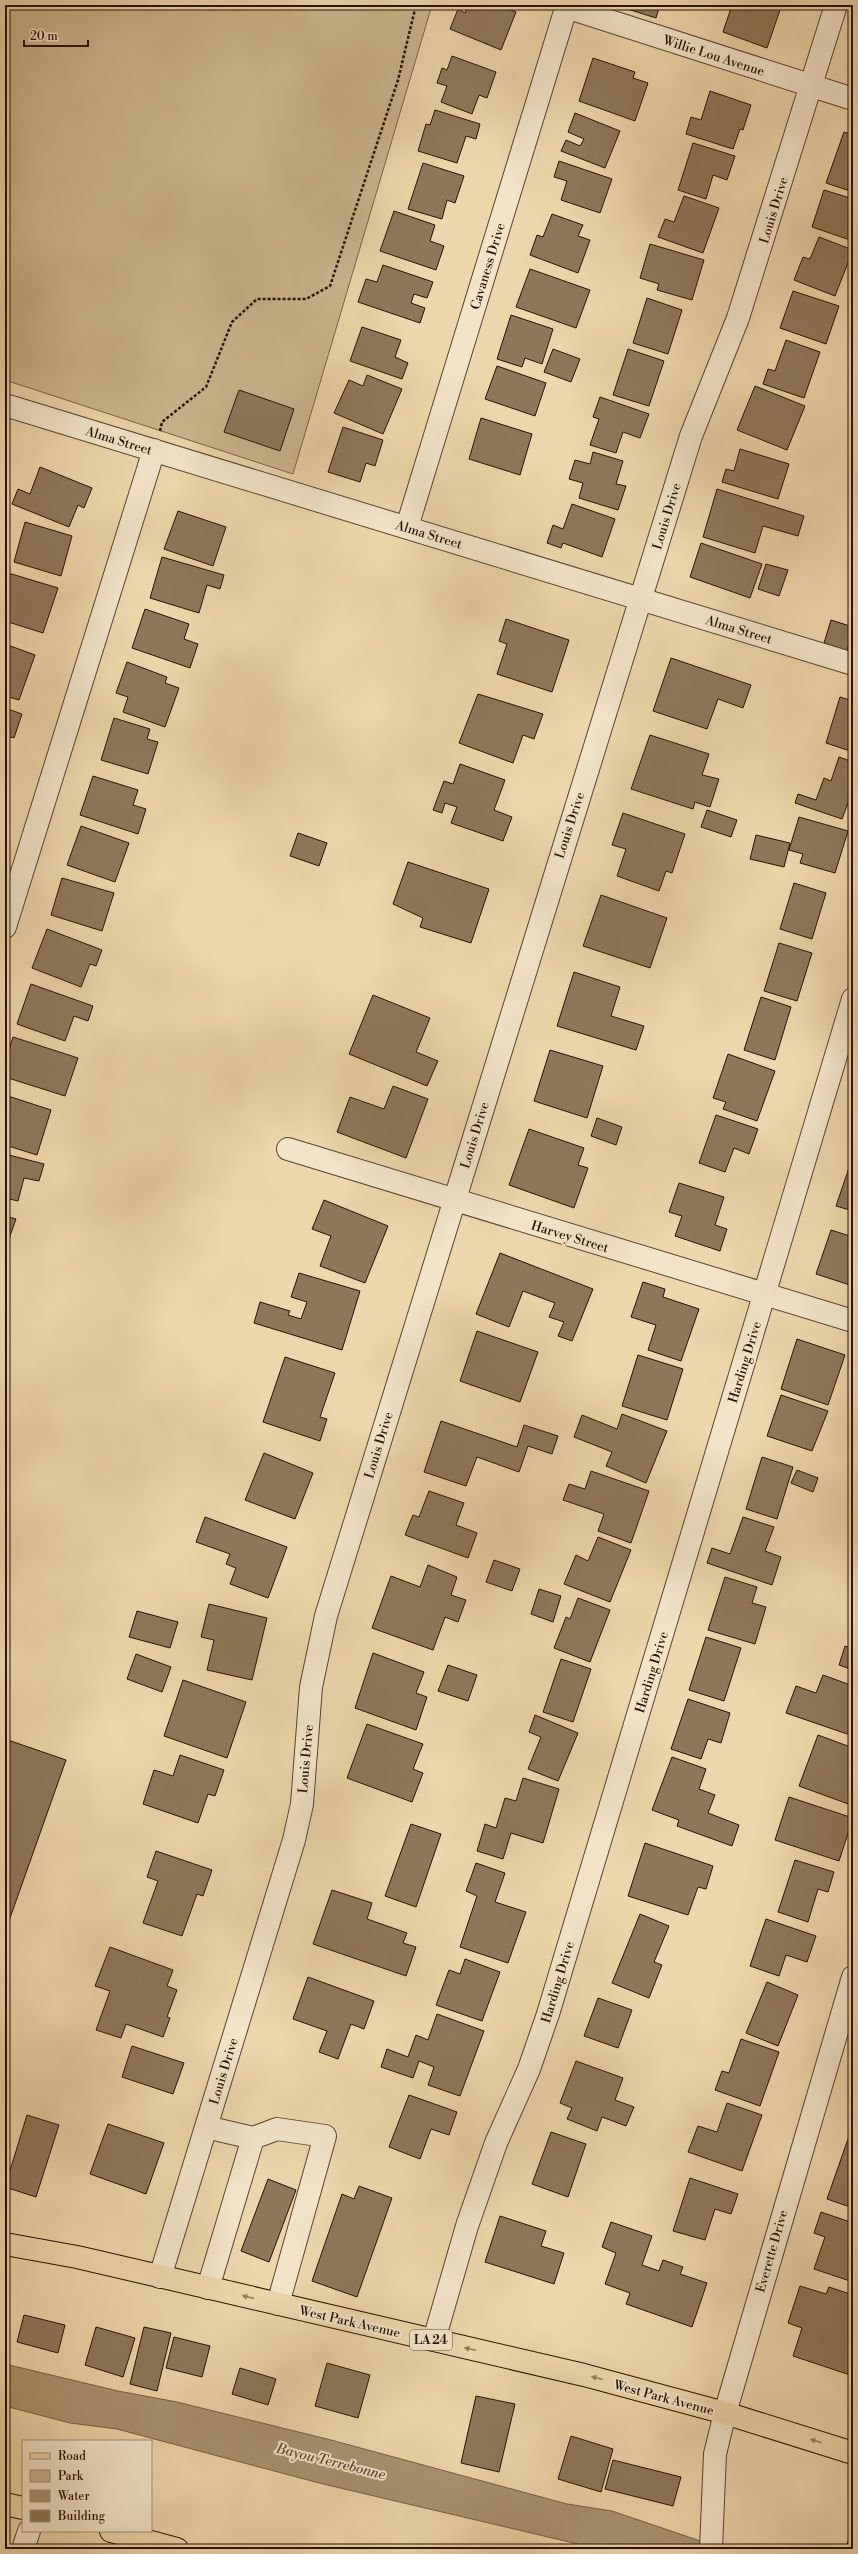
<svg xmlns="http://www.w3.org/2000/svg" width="858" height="2554" font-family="'Libre Bodoni',serif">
<rect width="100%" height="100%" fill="#edd6ab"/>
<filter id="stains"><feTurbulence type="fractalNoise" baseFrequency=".005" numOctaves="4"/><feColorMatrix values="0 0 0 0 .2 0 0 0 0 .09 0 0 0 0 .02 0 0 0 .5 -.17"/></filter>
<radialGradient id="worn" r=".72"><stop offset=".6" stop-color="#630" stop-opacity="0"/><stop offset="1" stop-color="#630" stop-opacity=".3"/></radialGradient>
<path fill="#cbb58e" stroke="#796348" d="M 5,5 L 432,5 L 293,474 L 5,380 Z"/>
<path fill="#aa9371" stroke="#765f44" d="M 5,2364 L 118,2391 L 177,2402 L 331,2440 L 567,2504 L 612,2511 L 724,2549 L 599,2549 L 319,2483 L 117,2429 L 70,2423 L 5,2406 Z"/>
<path fill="#8e7759" stroke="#271101" d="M 468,5 L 498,5 L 516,12 L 501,50 L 450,29 L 458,9 L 465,13 Z
M 622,5 L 660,5 L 656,18 L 621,7 Z
M 732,5 L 774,5 L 781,7 L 767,48 L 723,32 Z
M 452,56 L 496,72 L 487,98 L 479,95 L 472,114 L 441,102 L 447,86 L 437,83 L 442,68 L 447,70 Z
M 593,58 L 635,72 L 633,78 L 648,83 L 635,121 L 579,101 Z
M 710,91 L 751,105 L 743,130 L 740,129 L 733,149 L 686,134 L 691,117 L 701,120 Z
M 435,110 L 480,124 L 476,139 L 466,136 L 457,163 L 418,151 L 426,124 L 430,125 Z
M 575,113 L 620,131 L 605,168 L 561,151 L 566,140 L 580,146 L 584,139 L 568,132 Z
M 844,132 L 853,135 L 853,192 L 826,183 Z
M 693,143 L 735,156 L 727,180 L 713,175 L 706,199 L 678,190 Z
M 559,161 L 612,179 L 600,213 L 561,200 L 567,181 L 554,177 Z
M 423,163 L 464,176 L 455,203 L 447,200 L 442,219 L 408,209 Z
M 824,190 L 853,199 L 853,241 L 812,227 Z
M 684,196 L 719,208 L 703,253 L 658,237 L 665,219 L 674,222 Z
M 394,211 L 435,225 L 430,241 L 444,246 L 436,270 L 380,251 Z
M 552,214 L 583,225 L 578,236 L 590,240 L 578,273 L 530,255 L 537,235 L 543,237 Z
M 819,237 L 853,250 L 835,296 L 794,280 L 803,257 L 810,259 Z
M 650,244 L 704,260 L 692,300 L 657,290 L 659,284 L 640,278 Z
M 383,265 L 433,282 L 427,298 L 414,294 L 411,303 L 425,308 L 420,323 L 358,302 L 366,279 L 377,282 Z
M 530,269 L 590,290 L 576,328 L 516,307 Z
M 793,291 L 839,306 L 826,344 L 780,328 Z
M 647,298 L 682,310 L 668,354 L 633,343 Z
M 511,315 L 553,329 L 542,364 L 525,358 L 522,367 L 497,359 Z
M 362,327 L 401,340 L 395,357 L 408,363 L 402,379 L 350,361 Z
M 786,340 L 820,352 L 804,398 L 763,384 L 768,369 L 775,371 Z
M 553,349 L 580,359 L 571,382 L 544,372 Z
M 628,349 L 664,361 L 649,406 L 613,395 Z
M 497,366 L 546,383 L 535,416 L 485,399 Z
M 367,375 L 402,389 L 383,434 L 334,413 L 349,380 L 363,386 Z
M 755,386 L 805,406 L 787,450 L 737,430 Z
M 239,390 L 294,409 L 280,451 L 224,432 Z
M 600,397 L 649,414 L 640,438 L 623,432 L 616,453 L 590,445 L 599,419 L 593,417 Z
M 481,418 L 532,434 L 520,475 L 469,459 Z
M 343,427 L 383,440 L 375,466 L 366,463 L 360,482 L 328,472 Z
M 740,449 L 789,464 L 778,499 L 722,482 L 726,469 L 734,471 Z
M 593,452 L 623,461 L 616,484 L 626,486 L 618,510 L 579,498 L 583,483 L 569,479 L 575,460 L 590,464 Z
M 40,467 L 92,488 L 84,508 L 78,505 L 69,527 L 12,504 L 18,489 L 30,494 Z
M 717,489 L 804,516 L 798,536 L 763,526 L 755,553 L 703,537 Z
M 572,504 L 615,519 L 602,557 L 563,543 L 561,548 L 547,543 L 553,525 L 563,529 Z
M 178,511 L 226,527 L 213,566 L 164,549 Z
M 25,522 L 72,536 L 61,576 L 14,562 Z
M 701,543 L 762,564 L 750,598 L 690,577 Z
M 162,557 L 224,575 L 220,589 L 207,585 L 199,613 L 150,598 Z
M 766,564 L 788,570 L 779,596 L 758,589 Z
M 5,572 L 58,588 L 43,633 L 5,621 L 5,604 L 8,594 L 5,593 Z
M 145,609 L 189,624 L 184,639 L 198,644 L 190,668 L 132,648 Z
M 506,619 L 569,640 L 552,692 L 497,674 L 507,644 L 499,641 Z
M 831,620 L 853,627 L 847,651 L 824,643 Z
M 5,644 L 35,655 L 19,700 L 5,696 Z
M 671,658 L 751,685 L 743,708 L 718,699 L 707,729 L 653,711 Z
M 127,662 L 167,677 L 165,683 L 179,688 L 165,727 L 123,712 L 128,697 L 116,693 Z
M 478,694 L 543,714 L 534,739 L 523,735 L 513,763 L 459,743 Z
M 840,697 L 853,701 L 853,752 L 826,743 Z
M 5,708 L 22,714 L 14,738 L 5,735 Z
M 114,718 L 150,729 L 147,739 L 158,742 L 148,774 L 101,760 Z
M 650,735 L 709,754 L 702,775 L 719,779 L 710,807 L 695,802 L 693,809 L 631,789 Z
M 839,757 L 853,762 L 853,804 L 848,803 L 842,819 L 795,803 L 798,794 L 816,800 L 824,778 L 831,781 Z
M 460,764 L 505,780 L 494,810 L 512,817 L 503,841 L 451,823 L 457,807 L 445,803 L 442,813 L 433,810 L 444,781 L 453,784 Z
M 93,776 L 138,790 L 133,805 L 146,809 L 138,834 L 80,815 Z
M 707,810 L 737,820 L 731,837 L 701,827 Z
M 623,813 L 685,834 L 672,873 L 666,871 L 659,891 L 617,876 L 626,849 L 612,845 Z
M 799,817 L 848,831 L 835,873 L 800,863 L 803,854 L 789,850 Z
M 81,826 L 129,843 L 115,882 L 67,865 Z
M 298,833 L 327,843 L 319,866 L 290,856 Z
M 756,835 L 790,843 L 784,867 L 750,859 Z
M 408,862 L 489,889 L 471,943 L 420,927 L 423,918 L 393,904 Z
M 62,878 L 114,893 L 102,931 L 51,915 Z
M 794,883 L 826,893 L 812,939 L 780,929 Z
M 601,895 L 667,918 L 650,968 L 583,946 Z
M 47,929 L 102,950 L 96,966 L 90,964 L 81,987 L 32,968 Z
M 779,943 L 812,953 L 797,1001 L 764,991 Z
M 574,972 L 620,987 L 611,1016 L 644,1026 L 636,1050 L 557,1026 Z
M 31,984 L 93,1006 L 88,1021 L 74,1016 L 65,1041 L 17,1024 Z
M 373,995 L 430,1018 L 416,1052 L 438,1061 L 427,1086 L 349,1054 Z
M 761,997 L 791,1007 L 775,1060 L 744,1050 Z
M 13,1037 L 78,1058 L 65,1096 L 5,1077 L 5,1062 Z
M 550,1050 L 603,1066 L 587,1118 L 534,1101 Z
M 728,1054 L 775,1071 L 757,1121 L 723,1109 L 726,1102 L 713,1098 Z
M 393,1086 L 428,1099 L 406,1158 L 337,1132 L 350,1097 L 384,1109 Z
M 5,1095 L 51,1110 L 37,1155 L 5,1145 Z
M 716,1115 L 758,1129 L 749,1154 L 734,1148 L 725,1172 L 699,1163 Z
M 597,1118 L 622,1127 L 616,1145 L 591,1136 Z
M 529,1129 L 584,1148 L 578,1165 L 588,1168 L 574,1208 L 509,1185 Z
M 5,1154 L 44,1164 L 39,1181 L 24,1178 L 18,1201 L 5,1198 Z
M 853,1156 L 853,1211 L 836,1206 Z
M 679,1183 L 724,1197 L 715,1225 L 727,1229 L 720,1251 L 675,1236 L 682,1216 L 669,1212 Z
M 324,1200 L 388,1226 L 365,1283 L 320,1266 L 331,1236 L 312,1229 Z
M 5,1216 L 16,1219 L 5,1250 Z
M 831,1230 L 853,1237 L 853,1286 L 816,1274 Z
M 500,1253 L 593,1289 L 572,1341 L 558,1336 L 564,1322 L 549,1317 L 555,1303 L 523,1291 L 509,1327 L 476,1314 Z
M 299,1273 L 360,1291 L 342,1350 L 254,1323 L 260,1302 L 290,1311 L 288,1315 L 301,1319 L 307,1302 L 291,1297 Z
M 643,1282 L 665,1289 L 663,1297 L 699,1309 L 681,1361 L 648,1350 L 656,1325 L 631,1317 Z
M 477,1331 L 538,1352 L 520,1402 L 460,1381 Z
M 797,1339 L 845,1355 L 828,1405 L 781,1389 Z
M 638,1355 L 683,1369 L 667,1420 L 622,1406 Z
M 285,1357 L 335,1373 L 320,1417 L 327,1419 L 320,1441 L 263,1422 Z
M 781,1395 L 828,1411 L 812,1451 L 767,1436 Z
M 622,1414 L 667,1431 L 646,1483 L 606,1466 L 612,1452 L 574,1437 L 582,1415 L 617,1429 Z
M 441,1421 L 517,1447 L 524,1425 L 558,1436 L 552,1454 L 528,1446 L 519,1472 L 477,1457 L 466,1486 L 424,1472 Z
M 264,1453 L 313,1473 L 295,1519 L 245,1500 Z
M 762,1457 L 793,1467 L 777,1519 L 746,1509 Z
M 797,1470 L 818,1478 L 813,1492 L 791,1483 Z
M 591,1471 L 649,1491 L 631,1543 L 598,1531 L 604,1514 L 563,1500 L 569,1484 L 585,1489 Z
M 429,1491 L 464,1503 L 456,1525 L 477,1533 L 468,1558 L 405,1535 L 413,1515 L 419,1517 Z
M 205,1517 L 287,1547 L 268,1598 L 230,1584 L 236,1568 L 226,1564 L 230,1554 L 196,1542 Z
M 743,1517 L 774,1527 L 765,1551 L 781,1557 L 772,1585 L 707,1563 L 712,1548 L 730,1554 Z
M 598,1537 L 631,1550 L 610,1602 L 564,1584 L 576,1555 L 588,1561 Z
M 494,1560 L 520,1569 L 512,1591 L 486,1582 Z
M 428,1565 L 457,1577 L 451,1595 L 466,1600 L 458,1622 L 445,1617 L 433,1650 L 372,1628 L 391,1576 L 420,1587 Z
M 725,1577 L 757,1587 L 752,1603 L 766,1607 L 755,1644 L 708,1630 Z
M 539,1589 L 561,1596 L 553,1622 L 531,1614 Z
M 578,1598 L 610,1610 L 590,1662 L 554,1648 L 566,1617 L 570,1619 Z
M 209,1604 L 267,1618 L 252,1680 L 207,1670 L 214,1640 L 201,1637 Z
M 137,1611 L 178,1622 L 170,1648 L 129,1637 Z
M 706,1637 L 741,1648 L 724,1701 L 689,1690 Z
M 845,1646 L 853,1649 L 853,1670 L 839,1665 Z
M 373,1653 L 424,1672 L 416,1693 L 427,1697 L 416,1730 L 355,1708 Z
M 136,1654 L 171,1667 L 162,1692 L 127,1679 Z
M 561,1659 L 591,1669 L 573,1722 L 543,1712 Z
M 448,1665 L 477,1675 L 468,1701 L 438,1691 Z
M 823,1675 L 853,1686 L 853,1736 L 786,1713 L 796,1686 L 816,1693 Z
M 183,1680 L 246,1702 L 227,1758 L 164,1736 Z
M 688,1699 L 730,1713 L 721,1743 L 708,1739 L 701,1759 L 671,1749 Z
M 535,1715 L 578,1733 L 558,1781 L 528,1769 L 541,1737 L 529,1732 Z
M 367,1724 L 423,1744 L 413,1769 L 423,1773 L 412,1802 L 347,1778 Z
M 818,1735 L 853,1748 L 851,1805 L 799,1786 Z
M 5,1739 L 66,1760 L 5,1932 Z
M 180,1755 L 224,1770 L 215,1796 L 208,1794 L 198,1823 L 143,1804 L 154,1770 L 173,1776 Z
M 672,1757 L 706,1769 L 699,1789 L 715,1795 L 708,1813 L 739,1825 L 732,1846 L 677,1826 L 679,1820 L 652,1810 Z
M 523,1778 L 559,1789 L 543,1843 L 511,1833 L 503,1859 L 477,1851 L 485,1824 L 496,1828 L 505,1798 L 516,1801 Z
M 789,1797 L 853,1818 L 839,1861 L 775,1840 Z
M 411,1824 L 441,1834 L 416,1907 L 385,1896 Z
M 645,1843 L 713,1866 L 706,1889 L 698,1887 L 688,1915 L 628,1896 Z
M 156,1851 L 212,1870 L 203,1896 L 197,1894 L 182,1936 L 143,1923 L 158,1881 L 147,1877 Z
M 795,1860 L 834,1872 L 828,1892 L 818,1889 L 808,1922 L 778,1912 Z
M 476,1863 L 505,1873 L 495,1902 L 526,1912 L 508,1963 L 460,1947 L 477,1896 L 466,1891 Z
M 332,1890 L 372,1903 L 367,1919 L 407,1933 L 403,1943 L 416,1947 L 406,1976 L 313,1944 Z
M 640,1914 L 669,1926 L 654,1962 L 662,1965 L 649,1998 L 612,1983 Z
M 766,1919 L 816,1936 L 807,1962 L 786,1955 L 779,1976 L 750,1966 Z
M 110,1947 L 173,1970 L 167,1986 L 177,1990 L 167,2017 L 170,2018 L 163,2037 L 126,2024 L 121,2038 L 96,2030 L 110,1991 L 95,1986 Z
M 465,1959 L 500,1972 L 482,2021 L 436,2005 L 449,1970 L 460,1974 Z
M 308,1977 L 374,2001 L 364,2029 L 351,2024 L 338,2059 L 319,2052 L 327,2031 L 293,2019 Z
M 767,1982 L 798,1995 L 778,2046 L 746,2033 Z
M 598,1998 L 632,2010 L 618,2048 L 584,2036 Z
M 437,2014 L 484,2031 L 460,2096 L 428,2085 L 434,2067 L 419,2061 L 413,2078 L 381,2067 L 387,2049 L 408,2057 L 416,2035 L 428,2040 Z
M 741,2039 L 779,2052 L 760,2106 L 715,2090 L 722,2071 L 729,2073 Z
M 132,2046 L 184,2063 L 173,2094 L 122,2077 Z
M 576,2061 L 623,2078 L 615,2100 L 634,2107 L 626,2126 L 602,2117 L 597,2131 L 567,2119 L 572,2108 L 560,2103 Z
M 409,2095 L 457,2112 L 449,2135 L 431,2129 L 420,2159 L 389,2147 Z
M 727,2103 L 762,2115 L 742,2171 L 688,2152 L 698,2126 L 717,2132 Z
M 27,2115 L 59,2125 L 36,2197 L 5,2187 Z
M 108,2124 L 164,2143 L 146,2194 L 90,2174 Z
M 551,2132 L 586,2144 L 568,2197 L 532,2184 Z
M 848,2139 L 853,2141 L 853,2208 L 827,2199 Z
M 690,2178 L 738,2194 L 731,2214 L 715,2209 L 705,2240 L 673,2231 Z
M 268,2179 L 296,2190 L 269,2262 L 241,2251 Z
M 359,2186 L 392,2198 L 357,2297 L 312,2281 L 342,2194 L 354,2199 Z
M 821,2212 L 853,2223 L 853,2250 L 849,2262 L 853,2264 L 853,2282 L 814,2269 L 825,2237 L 814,2233 Z
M 500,2216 L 546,2231 L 541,2246 L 564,2253 L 554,2284 L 485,2262 Z
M 611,2222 L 652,2236 L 642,2265 L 659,2271 L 663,2260 L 683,2267 L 680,2274 L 707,2283 L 692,2327 L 626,2304 L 630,2293 L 605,2284 L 616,2253 L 602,2247 Z
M 800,2286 L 826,2294 L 829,2287 L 853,2295 L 853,2318 L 850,2327 L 853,2328 L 853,2376 L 793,2356 L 802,2328 L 788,2323 Z
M 24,2315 L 65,2325 L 58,2353 L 17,2342 Z
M 96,2327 L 135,2338 L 123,2377 L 85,2365 Z
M 144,2327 L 171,2333 L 157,2391 L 130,2384 Z
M 174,2337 L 210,2346 L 202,2377 L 166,2368 Z
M 327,2363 L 370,2375 L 358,2418 L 315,2406 Z
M 240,2368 L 276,2379 L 268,2405 L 232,2394 Z
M 476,2396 L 515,2404 L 499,2472 L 461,2463 Z
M 571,2436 L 613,2449 L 601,2492 L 558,2479 Z
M 613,2460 L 681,2477 L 673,2506 L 605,2489 Z
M 849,2539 L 853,2540 L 853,2549 L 845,2549 Z"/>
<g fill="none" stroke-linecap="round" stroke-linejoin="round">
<defs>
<path id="minor" d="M 566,7 L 853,99
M 5,405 L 853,664
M 407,527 L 567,5
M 5,927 L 154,450
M 288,1149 L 853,1321
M 206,2127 L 253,2138 L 208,2288
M 253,2138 L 277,2129 L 325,2136 L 278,2304
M 160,2277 L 294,1840 L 302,1804 L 311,1687 L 326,1616 L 691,436 L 738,318 L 836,5
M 434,2340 L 467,2226 L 496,2143 L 529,2069 L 548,2014 L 853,999
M 23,2549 L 29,2531
M 711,2549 L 715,2454 L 725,2413 L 853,1977"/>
<path id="major" d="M 5,2244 L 77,2257 L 584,2375 L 725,2413 L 853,2453
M 5,2504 L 23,2508
M 111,2531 L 177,2549"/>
</defs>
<use href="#minor" stroke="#58422c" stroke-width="24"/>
<use href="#major" stroke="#271101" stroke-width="24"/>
<path stroke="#271101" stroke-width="2.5" stroke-dasharray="3 2" stroke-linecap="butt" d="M 160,431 L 162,422 L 206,387 L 232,322 L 257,299 L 306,299 L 330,286 L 398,80 L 416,5"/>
<use href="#minor" stroke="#f3e4c8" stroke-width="22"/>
<use href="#major" stroke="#edd6ab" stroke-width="22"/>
</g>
<defs><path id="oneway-solid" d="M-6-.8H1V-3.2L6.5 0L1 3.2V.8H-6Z"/></defs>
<g fill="#947d5e">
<use href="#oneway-solid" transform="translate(248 2297) rotate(-167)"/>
<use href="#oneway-solid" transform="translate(470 2349) rotate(-167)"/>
<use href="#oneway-solid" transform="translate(597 2378) rotate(-165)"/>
<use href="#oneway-solid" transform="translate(816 2441) rotate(-163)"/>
</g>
<g text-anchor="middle" stroke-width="4" stroke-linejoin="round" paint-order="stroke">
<rect fill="#f3e4c8" stroke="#64503d" stroke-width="1" x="410" y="2330" width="42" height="20" rx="3"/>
<g font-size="12" font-weight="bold" fill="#271101">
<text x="431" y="2344">LA 24</text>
</g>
<g font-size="13" fill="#271101" stroke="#f3e4c8">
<text transform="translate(714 55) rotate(18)" y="5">Willie Lou Avenue</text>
<text transform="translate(773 210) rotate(-73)" y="5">Louis Drive</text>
<text transform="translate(487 266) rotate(-73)" y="5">Cavaness Drive</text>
<text transform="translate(119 440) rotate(17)" y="5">Alma Street</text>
<text transform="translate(666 516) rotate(-73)" y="5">Louis Drive</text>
<text transform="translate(429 534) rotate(17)" y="5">Alma Street</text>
<text transform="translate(739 629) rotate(17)" y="5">Alma Street</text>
<text transform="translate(569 825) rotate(-72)" y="5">Louis Drive</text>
<text transform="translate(474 1135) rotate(-73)" y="5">Louis Drive</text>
<text transform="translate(570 1236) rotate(17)" y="5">Harvey Street</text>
<text transform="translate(744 1362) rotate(-73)" y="5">Harding Drive</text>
<text transform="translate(378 1445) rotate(-73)" y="5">Louis Drive</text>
<text transform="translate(651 1672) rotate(-73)" y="5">Harding Drive</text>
<text transform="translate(305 1759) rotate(-85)" y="5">Louis Drive</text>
<text transform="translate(557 1982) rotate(-73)" y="5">Harding Drive</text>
<text transform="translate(223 2071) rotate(-73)" y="5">Louis Drive</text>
<text transform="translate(771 2251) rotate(-74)" y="5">Everette Drive</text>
<text transform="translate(350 2321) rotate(13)" y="5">West Park Avenue</text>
<text transform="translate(664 2397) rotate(15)" y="5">West Park Avenue</text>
</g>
<g font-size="14" font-style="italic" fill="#5b452e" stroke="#f3e4c8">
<text transform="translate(331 2461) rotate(14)" y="5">Bayou Terrebonne</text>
</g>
</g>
<rect width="858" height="2554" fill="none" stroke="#edd6ab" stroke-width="20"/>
<rect x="6" y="6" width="846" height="2542" fill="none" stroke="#271101" stroke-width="2"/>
<rect x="10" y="10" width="838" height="2534" fill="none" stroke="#271101"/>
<rect x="22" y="2440" width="130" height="92" fill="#f3e4c8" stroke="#a19078"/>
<rect x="30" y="2453" width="20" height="6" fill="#edd6ab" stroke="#a19078"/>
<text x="58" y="2460" font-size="12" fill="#271101">Road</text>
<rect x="30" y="2470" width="20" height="12" fill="#cbb58e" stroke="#a19078"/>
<text x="58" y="2480" font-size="12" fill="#271101">Park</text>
<rect x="30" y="2490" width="20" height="12" fill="#aa9371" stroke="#a19078"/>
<text x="58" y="2500" font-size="12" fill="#271101">Water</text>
<rect x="30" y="2510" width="20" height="12" fill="#8e7759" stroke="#a19078"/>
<text x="58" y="2520" font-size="12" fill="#271101">Building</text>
<path d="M24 40v6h64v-6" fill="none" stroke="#271101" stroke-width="2"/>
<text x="30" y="40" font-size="12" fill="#271101" stroke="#f3e4c8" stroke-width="3" paint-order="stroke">20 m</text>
<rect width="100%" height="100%" filter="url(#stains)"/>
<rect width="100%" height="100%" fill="url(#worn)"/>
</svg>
